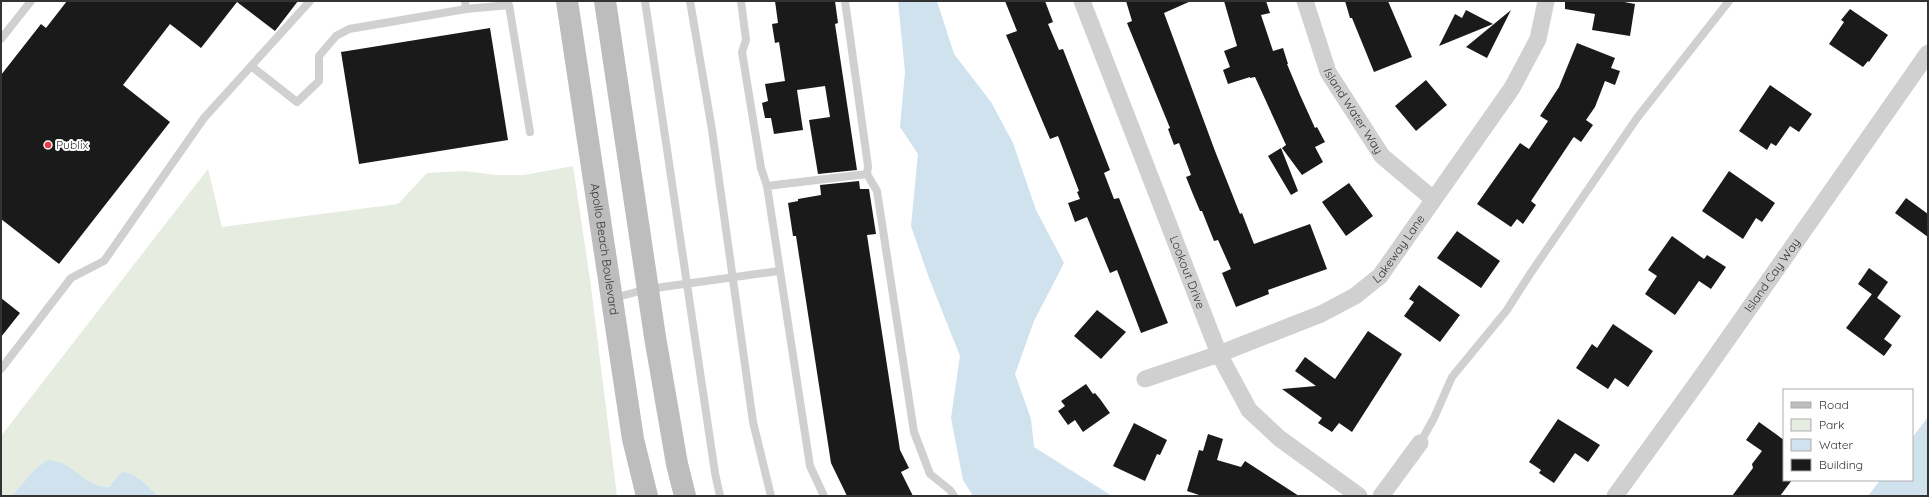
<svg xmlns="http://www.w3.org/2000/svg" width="1929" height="497" font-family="Quicksand,sans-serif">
<rect width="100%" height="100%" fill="#fff"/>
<path fill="#e6ecdf" d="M 573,166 L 590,279 L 617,496 L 158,496 L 137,477 L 117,478 L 109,487 C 91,485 79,476 65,464 L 34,470 L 12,496 L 1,496 L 1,436 L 208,169 L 222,227 L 398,204 L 427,173 L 464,171 L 496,175 L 524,175 Z"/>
<path fill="#cfe2ee" d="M 898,1 L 937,1 L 954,54 L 991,102 L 1013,143 L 1036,210 L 1064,263 L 1034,321 L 1015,374 L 1031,419 L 1034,447 L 1112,496 L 973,496 L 963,480 L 951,418 L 960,356 L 929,278 L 911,226 L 918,154 L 900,127 L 905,72 Z
M 1928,417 L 1928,496 L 1868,496 L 1880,480 L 1912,480 L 1912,438 Z
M 48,460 C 54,461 61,462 66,465 C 82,476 89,485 109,487 L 122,472 C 137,473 147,486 158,496 L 12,496 L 34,470 Z"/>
<path fill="#1a1a1a" d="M 67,1 L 298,1 L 275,31 L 237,2 L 201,48 L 170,24 L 123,85 L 170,122 L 59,264 L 1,219 L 1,75 L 41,24 L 46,28 Z
M 775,1 L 835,1 L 838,23 L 835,24 L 857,170 L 818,174 L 809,120 L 830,117 L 825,86 L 797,90 L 803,130 L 774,134 L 771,118 L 765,118 L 762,103 L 768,101 L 765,84 L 785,81 L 779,42 L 775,43 L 772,24 L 778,23 Z
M 1005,1 L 1045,1 L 1053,22 L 1048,24 L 1059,50 L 1063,49 L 1110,170 L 1104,173 L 1114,199 L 1119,198 L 1168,323 L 1141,333 L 1117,270 L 1110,273 L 1087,217 L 1075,222 L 1068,203 L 1080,199 L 1077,192 L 1079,191 L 1058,136 L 1050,139 L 1006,35 L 1017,31 Z
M 1126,1 L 1191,1 L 1164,13 L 1215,151 L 1240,214 L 1242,213 L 1254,244 L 1310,224 L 1327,269 L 1268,290 L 1269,294 L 1236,307 L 1222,273 L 1231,269 L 1218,240 L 1214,241 L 1202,211 L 1200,211 L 1192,192 L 1186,177 L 1191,175 L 1179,143 L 1174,145 L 1168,129 L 1170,128 L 1127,23 L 1132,21 Z
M 1224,1 L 1266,1 L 1270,13 L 1261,15 L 1273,51 L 1283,48 L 1288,64 L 1287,64 L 1300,95 L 1315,128 L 1317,127 L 1325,142 L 1315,147 L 1323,162 L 1302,175 L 1282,148 L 1286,145 L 1255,77 L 1250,78 L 1250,77 L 1228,84 L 1223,70 L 1230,67 L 1224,51 L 1237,46 Z
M 1345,1 L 1388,1 L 1412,57 L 1374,72 L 1352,18 L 1350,18 Z
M 1565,1 L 1619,1 L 1635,4 L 1630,36 L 1592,30 L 1595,14 L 1565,9 Z
M 1850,9 L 1888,35 L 1869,62 L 1868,61 L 1863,67 L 1829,44 L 1844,22 L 1841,20 Z
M 1466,10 L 1493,24 L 1439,46 L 1455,14 L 1462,18 Z
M 1511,10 L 1487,58 L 1466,47 Z
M 490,28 L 508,140 L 359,164 L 341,52 Z
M 1577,43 L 1615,58 L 1611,68 L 1620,71 L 1615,85 L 1605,81 L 1595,107 L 1586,120 L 1593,125 L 1581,142 L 1574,137 L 1573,138 L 1531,201 L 1536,205 L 1523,224 L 1517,219 L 1511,227 L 1477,204 L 1520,143 L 1529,149 L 1548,121 L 1540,116 L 1559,87 Z
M 1426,80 L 1447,105 L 1416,131 L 1395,106 Z
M 1770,85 L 1812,114 L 1799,132 L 1790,126 L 1776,146 L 1771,143 L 1767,150 L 1739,131 Z
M 1281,148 L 1298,191 L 1291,195 L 1268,156 Z
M 1729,171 L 1775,203 L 1762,222 L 1756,218 L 1743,239 L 1702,211 Z
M 859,181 L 860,189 L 869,189 L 876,234 L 867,235 L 900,450 L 909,468 L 901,472 L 913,496 L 847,496 L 831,463 L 796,236 L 793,236 L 788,203 L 798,201 L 798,199 L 821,195 L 820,185 Z
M 1349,183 L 1373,216 L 1346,236 L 1322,202 Z
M 1906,198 L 1928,214 L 1928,237 L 1895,213 Z
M 1457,231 L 1500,261 L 1481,288 L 1437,258 Z
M 1672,236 L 1704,259 L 1707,255 L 1726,267 L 1711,289 L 1699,281 L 1675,315 L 1645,294 L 1657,276 L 1648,270 Z
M 1869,268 L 1888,282 L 1877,298 L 1858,284 Z
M 1419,285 L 1460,315 L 1440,342 L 1404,316 L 1414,302 L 1409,299 Z
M 1872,294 L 1901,316 L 1884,339 L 1892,345 L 1884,356 L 1846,328 Z
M 1,298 L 20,313 L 1,337 Z
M 1097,310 L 1126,332 L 1101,359 L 1074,336 Z
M 1613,324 L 1653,351 L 1628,387 L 1615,378 L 1608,389 L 1576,368 L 1592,344 L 1597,348 Z
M 1368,331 L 1402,354 L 1352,432 L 1339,423 L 1332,432 L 1318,423 L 1322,418 L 1282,389 L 1316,386 L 1295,371 L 1305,357 L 1335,379 Z
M 1086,384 L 1093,394 L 1095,393 L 1100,399 L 1110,413 L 1083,432 L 1075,420 L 1068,425 L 1058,411 L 1065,406 L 1061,401 Z
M 1558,419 L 1600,445 L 1588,462 L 1575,453 L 1554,483 L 1539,473 L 1541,470 L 1529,462 Z
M 1759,422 L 1784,440 L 1784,480 L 1792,480 L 1780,496 L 1732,496 L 1753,468 L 1752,464 L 1762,451 L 1746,440 Z
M 1134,423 L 1167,440 L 1160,455 L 1157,454 L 1145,481 L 1113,466 Z
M 1208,434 L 1223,439 L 1217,460 L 1241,467 L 1245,461 L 1299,496 L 1202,496 L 1187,491 L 1199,450 L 1203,451 Z"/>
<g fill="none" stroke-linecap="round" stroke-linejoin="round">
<path stroke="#d0d0d0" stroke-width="8" d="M 465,1 L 466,9 L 509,5 L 530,132
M 645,1 L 715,473 L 720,496
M 690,1 L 712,130 L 753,422 L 771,496
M 741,1 L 746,40 L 742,52 L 761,168 L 767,186 L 810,466 L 824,496
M 1,39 L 31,1
M 251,66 L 297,102 L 319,81 L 319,56 L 336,36 L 349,29 L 466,9
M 867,174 L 877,191 L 914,432 L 930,474 L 950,490 L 954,496
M 767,186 L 867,174 L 868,166 L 845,1
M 613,298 L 648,289 L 779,271
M 1,369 L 71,278 L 104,261 L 204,118 L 310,1
M 1420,443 L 1434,418 L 1452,377 L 1507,310 L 1530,274 L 1637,118 L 1729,1"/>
<g stroke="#d0d0d0" stroke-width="17">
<path id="s1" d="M 1082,1 L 1219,354 L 1249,410 L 1279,438 L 1359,496"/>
<path id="s2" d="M 1305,1 L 1328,72 L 1382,156 L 1433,199"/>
<path id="s3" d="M 1145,379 L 1219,354 L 1321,314 L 1355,296 L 1380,276 L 1512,88 L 1538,39 L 1546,1"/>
<path d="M 1381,496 L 1420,443"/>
<path id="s4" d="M 1615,496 L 1699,380 L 1928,53"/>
</g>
<g stroke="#bdbdbd" stroke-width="22">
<path id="s5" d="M 567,1 L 633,439 L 647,496"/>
<path d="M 605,1 L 655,337 L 677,464 L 685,496"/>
</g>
</g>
<circle fill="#e63946" stroke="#fff" stroke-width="1.5" cx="48" cy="145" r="4"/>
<g text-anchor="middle" stroke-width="4" stroke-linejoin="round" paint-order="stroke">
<g font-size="12" fill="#333" stroke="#fff">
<text dy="4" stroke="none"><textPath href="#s2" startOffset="121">Island Water Way</textPath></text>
<text dy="4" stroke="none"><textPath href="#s3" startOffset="291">Lakeway Lane</textPath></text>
<text dy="4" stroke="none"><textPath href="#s5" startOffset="251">Apollo Beach Boulevard</textPath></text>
<text dy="4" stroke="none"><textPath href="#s1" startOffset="291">Lookout Drive</textPath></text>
<text dy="4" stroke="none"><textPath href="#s4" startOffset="271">Island Cay Way</textPath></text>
</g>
<g font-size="12" fill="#333" stroke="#fff" text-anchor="start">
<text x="56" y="149">Publix</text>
</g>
</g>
<rect width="1929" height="497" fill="none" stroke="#333333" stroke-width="4"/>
<rect x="1783" y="389" width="130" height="92" fill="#ffffff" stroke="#adadad"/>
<rect x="1791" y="402" width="20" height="6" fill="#bdbdbd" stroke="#adadad"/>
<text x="1819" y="409" font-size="12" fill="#333333">Road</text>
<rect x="1791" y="419" width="20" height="12" fill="#e6ecdf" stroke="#adadad"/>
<text x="1819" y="429" font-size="12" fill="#333333">Park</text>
<rect x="1791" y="439" width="20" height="12" fill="#cfe2ee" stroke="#adadad"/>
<text x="1819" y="449" font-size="12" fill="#333333">Water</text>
<rect x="1791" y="459" width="20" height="12" fill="#1a1a1a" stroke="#adadad"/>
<text x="1819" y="469" font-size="12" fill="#333333">Building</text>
</svg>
